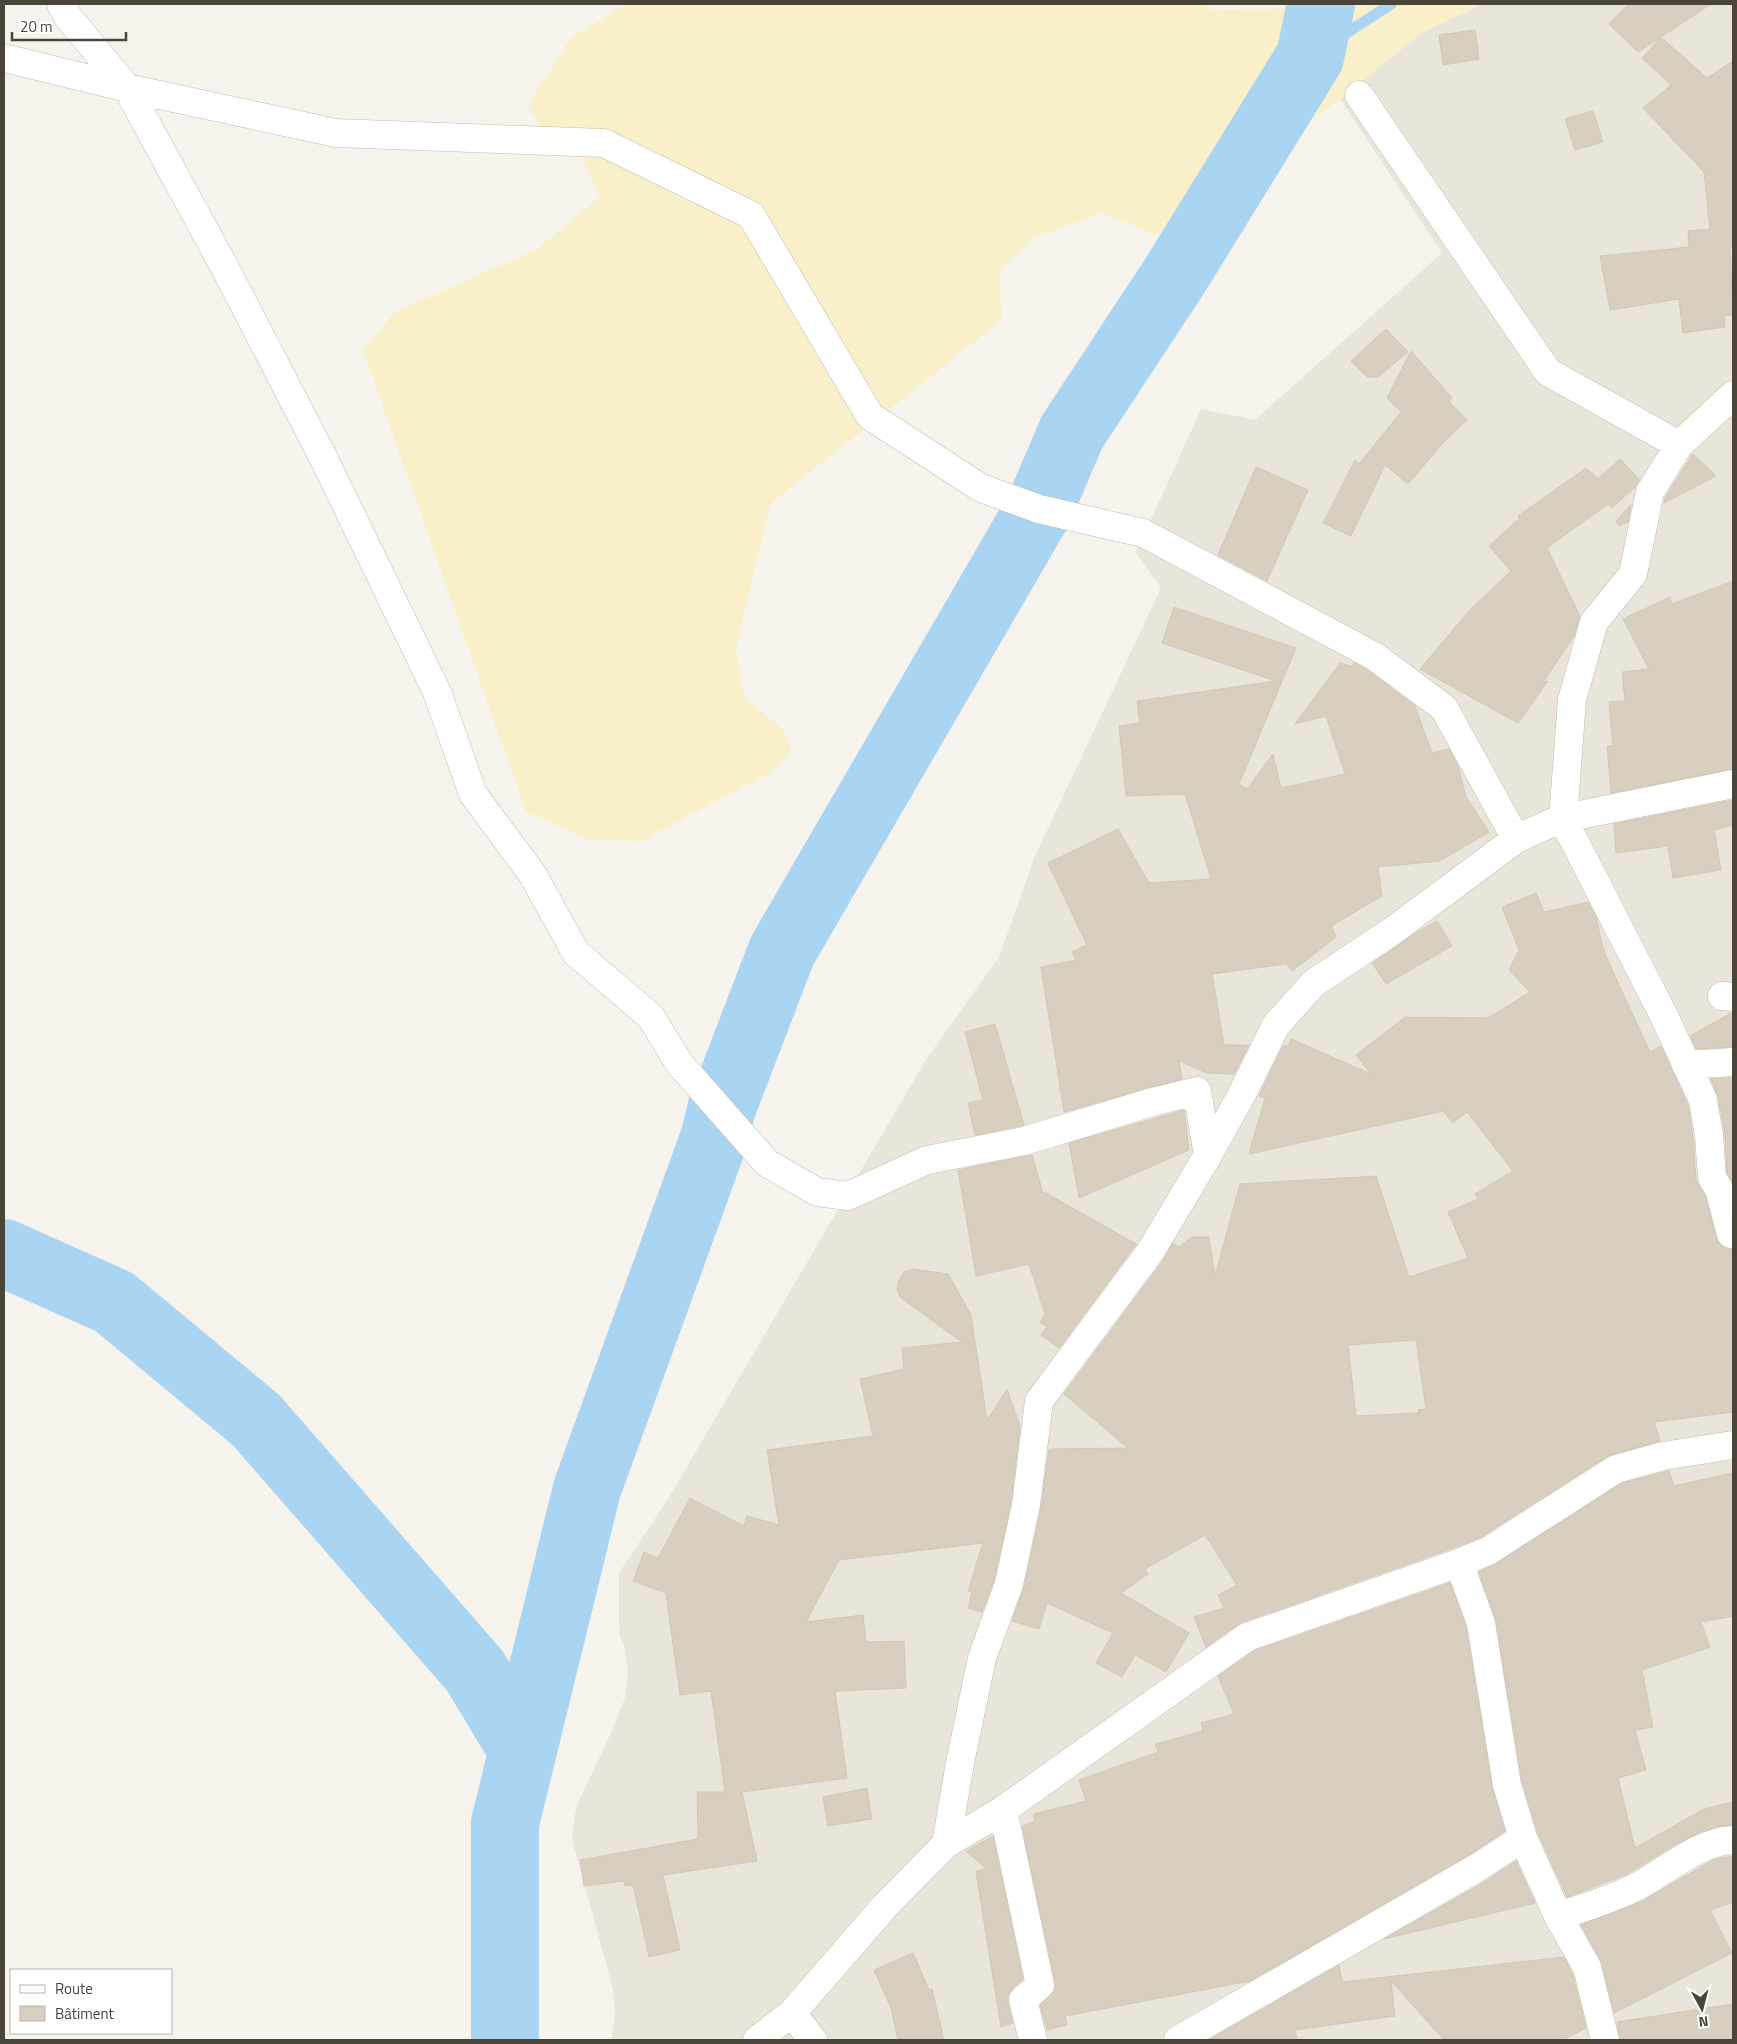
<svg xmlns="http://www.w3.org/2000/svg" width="1737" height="2044" font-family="'Titillium Web',sans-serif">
<rect width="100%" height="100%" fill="#f6f3ec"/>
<path fill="#eae5da" d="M 1483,4 L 1733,4 L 1733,2040 L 611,2040 L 615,2014 L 613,1989 L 572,1839 L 575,1814 L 578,1803 L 611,1733 L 625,1698 L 628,1673 L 625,1648 L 620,1636 L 619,1623 L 619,1573 L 668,1499 L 927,1058 L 999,957 L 1035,856 L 1161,588 L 1136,553 L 1201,409 L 1255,420 L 1442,253 L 1340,99 L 1421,33 Z"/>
<path fill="#f9efc9" d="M 627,4 L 1203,4 L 1211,10 L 1334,8 L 1341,4 L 1483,4 L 1421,33 L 1340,99 L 1156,235 L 1102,213 L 1034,238 L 999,271 L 1002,320 L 770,504 L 736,649 L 744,697 L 784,730 L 792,753 L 772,772 L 641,841 L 590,840 L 526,812 L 363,350 L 395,312 L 539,248 L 600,196 L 580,153 L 540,127 L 528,105 L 571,38 Z"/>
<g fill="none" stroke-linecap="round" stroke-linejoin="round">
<path stroke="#a9d4f2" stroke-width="11" d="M 1310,57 L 1391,4"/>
<path stroke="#a9d4f2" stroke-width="68" d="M 4,1253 L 114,1302 L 256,1420 L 475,1671 L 522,1749
M 505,2040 L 505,1823 L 587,1489 L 715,1136 L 721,1110 L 782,951 L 1039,509 L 1072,432 L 1176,274 L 1310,57 L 1321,4"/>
</g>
<path fill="#d8cfc1" stroke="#d3c7b4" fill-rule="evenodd" d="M 1629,4 L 1711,4 L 1661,37 L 1707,78 L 1733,61 L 1733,246 L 1730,247 L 1733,315 L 1724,316 L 1725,327 L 1683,333 L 1679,299 L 1610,310 L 1600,256 L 1689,247 L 1688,231 L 1710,229 L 1704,172 L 1643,108 L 1671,85 L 1642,58 L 1661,37 L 1638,52 L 1609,24 Z
M 1475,30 L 1479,59 L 1443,65 L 1439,35 Z
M 1593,111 L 1603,142 L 1575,150 L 1565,119 Z
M 1386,329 L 1408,352 L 1378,377 L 1367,377 L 1351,361 Z
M 1411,351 L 1452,398 L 1449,402 L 1467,420 L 1444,442 L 1408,484 L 1385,465 L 1351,536 L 1323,523 L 1355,460 L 1359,464 L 1401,412 L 1387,398 Z
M 1693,454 L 1716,476 L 1664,503 L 1665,498 Z
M 1620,459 L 1639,479 L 1635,487 L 1612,508 L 1608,504 L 1547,548 L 1580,616 L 1574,636 L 1543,682 L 1548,681 L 1518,723 L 1420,669 L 1469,611 L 1511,571 L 1489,546 L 1520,518 L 1518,516 L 1586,468 L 1598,479 Z
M 1256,467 L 1308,490 L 1267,581 L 1218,555 Z
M 1631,505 L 1628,522 L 1619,526 L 1616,521 Z
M 1733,581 L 1733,769 L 1611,793 L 1607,746 L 1613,746 L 1609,702 L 1625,701 L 1622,672 L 1649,669 L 1623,619 L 1670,597 L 1672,604 Z
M 1174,607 L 1296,648 L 1239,784 L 1247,789 L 1273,754 L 1281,788 L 1345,774 L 1326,716 L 1295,724 L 1340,663 L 1353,667 L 1354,663 L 1366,669 L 1415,706 L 1432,753 L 1449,749 L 1458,766 L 1466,797 L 1489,832 L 1440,861 L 1378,867 L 1382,896 L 1331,926 L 1336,937 L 1292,971 L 1286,964 L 1212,974 L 1224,1045 L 1249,1045 L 1234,1074 L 1207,1073 L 1179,1061 L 1182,1079 L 1064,1112 L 1041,967 L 1076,960 L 1072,952 L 1087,945 L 1048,863 L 1118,829 L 1149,883 L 1211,879 L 1185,794 L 1126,796 L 1119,726 L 1140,723 L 1137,701 L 1276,681 L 1162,643 Z
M 1733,800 L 1733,825 L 1714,830 L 1721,870 L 1673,878 L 1668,846 L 1616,853 L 1614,824 Z
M 1536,893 L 1544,912 L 1588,902 L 1596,917 L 1604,952 L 1650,1052 L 1661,1046 L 1688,1105 L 1693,1137 L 1696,1180 L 1705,1195 L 1716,1238 L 1720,1245 L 1726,1249 L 1733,1249 L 1733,1412 L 1654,1422 L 1660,1441 L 1608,1456 L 1481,1537 L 1453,1548 L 1242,1622 L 1206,1647 L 1194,1617 L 1224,1608 L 1218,1595 L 1237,1585 L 1205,1535 L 1145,1569 L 1148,1574 L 1121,1593 L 1189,1633 L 1166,1672 L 1135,1655 L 1122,1677 L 1096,1663 L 1113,1633 L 1047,1603 L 1039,1629 L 1012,1621 L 1024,1587 L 1041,1508 L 1049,1449 L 1128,1448 L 1064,1394 L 1163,1261 L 1173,1243 L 1178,1247 L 1192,1237 L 1209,1237 L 1215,1276 L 1240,1184 L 1376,1176 L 1409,1277 L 1468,1258 L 1448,1212 L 1478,1199 L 1475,1194 L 1513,1171 L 1467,1112 L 1453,1123 L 1443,1111 L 1249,1154 L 1265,1098 L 1259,1096 L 1283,1046 L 1288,1046 L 1291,1039 L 1371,1074 L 1356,1055 L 1405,1017 L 1488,1018 L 1530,992 L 1509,970 L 1519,950 L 1502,907 ZM 1416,1340 L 1426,1409 L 1418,1410 L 1419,1413 L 1356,1416 L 1348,1345 Z
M 1437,921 L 1452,946 L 1386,984 L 1372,963 L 1416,933 Z
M 1733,1012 L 1733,1047 L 1696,1049 L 1690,1036 Z
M 995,1024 L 1024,1125 L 975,1135 L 968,1103 L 983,1100 L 965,1032 Z
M 1733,1078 L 1733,1183 L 1727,1173 L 1725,1134 L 1718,1097 L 1711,1079 Z
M 1184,1110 L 1189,1150 L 1079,1198 L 1069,1143 Z
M 1032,1155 L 1043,1193 L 1046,1193 L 1136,1244 L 1059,1348 L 1041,1335 L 1047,1327 L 1040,1322 L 1045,1314 L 1029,1264 L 976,1276 L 958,1170 Z
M 913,1269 L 948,1274 L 971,1315 L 987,1420 L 1007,1389 L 1020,1426 L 1011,1502 L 994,1580 L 982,1612 L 968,1608 L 972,1592 L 968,1591 L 983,1543 L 839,1560 L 806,1622 L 863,1615 L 866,1642 L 904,1641 L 906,1688 L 835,1691 L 847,1778 L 742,1792 L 757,1861 L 663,1875 L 680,1950 L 649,1957 L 633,1885 L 625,1886 L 624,1881 L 584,1886 L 580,1860 L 698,1839 L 697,1792 L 725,1792 L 711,1691 L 680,1695 L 666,1593 L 633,1581 L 644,1552 L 658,1558 L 690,1498 L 744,1526 L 747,1516 L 779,1525 L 767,1450 L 873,1436 L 860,1379 L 904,1369 L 902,1348 L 962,1342 L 901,1298 L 897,1289 L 899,1280 L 904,1272 Z
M 1669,1471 L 1674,1486 L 1733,1473 L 1733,1616 L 1701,1622 L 1710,1647 L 1642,1670 L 1653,1727 L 1635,1730 L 1646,1770 L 1618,1778 L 1635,1848 L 1704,1809 L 1733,1802 L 1733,1825 L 1718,1826 L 1701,1832 L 1674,1845 L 1627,1874 L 1567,1897 L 1538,1833 L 1522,1781 L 1496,1621 L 1479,1572 L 1496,1564 L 1622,1483 Z
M 1450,1583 L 1466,1627 L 1492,1787 L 1505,1831 L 1467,1856 L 1250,1981 L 1065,2016 L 1067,2025 L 1047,2030 L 1040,2005 L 1055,1990 L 1055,1982 L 1022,1826 L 1035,1821 L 1033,1814 L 1086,1801 L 1079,1780 L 1158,1752 L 1156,1744 L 1203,1731 L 1201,1723 L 1234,1714 L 1218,1676 L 1254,1651 Z
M 867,1788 L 872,1819 L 828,1826 L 823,1797 Z
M 993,1836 L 1023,1979 L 1013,1988 L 1008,1996 L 1008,2004 L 1013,2023 L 1001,2027 L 976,1872 L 986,1868 L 966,1851 Z
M 1733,1856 L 1733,1902 L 1710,1910 L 1732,1953 L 1614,2013 L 1602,1963 L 1581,1925 L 1641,1902 L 1713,1860 Z
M 1516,1861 L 1535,1903 L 1384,1939 L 1483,1883 Z
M 913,1953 L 929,1990 L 932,1989 L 944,2040 L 898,2040 L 891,2008 L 874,1970 Z
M 1564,1957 L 1572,1973 L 1586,2028 L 1562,2040 L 1444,2040 L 1391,1981 L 1395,2016 L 1295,2030 L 1297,2040 L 1209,2040 L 1339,1965 L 1342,1982 Z
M 1733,2004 L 1733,2040 L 1620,2040 L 1617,2022 Z"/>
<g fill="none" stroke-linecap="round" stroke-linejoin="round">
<defs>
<path id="street" d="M 61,4 L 68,17 L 127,88 L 224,266 L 323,457 L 437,692 L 473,794 L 533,875 L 576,953 L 651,1017 L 679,1063 L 767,1163 L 817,1192 L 848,1196 L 927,1160 L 1024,1141 L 1152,1102 L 1197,1091 L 1208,1155
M 4,58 L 127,88 L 336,133 L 604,143 L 751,215 L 870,416 L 981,488 L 1039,509 L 1143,533 L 1374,656 L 1444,708 L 1516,839
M 1359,95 L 1548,372 L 1679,445
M 1722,996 L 1733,997
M 1686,1065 L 1733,1062
M 1731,1234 L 1719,1189 L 1712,1178 L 1709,1135 L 1703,1100 L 1665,1018 L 1563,819 L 1572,700 L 1594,622 L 1633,574 L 1650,492 L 1679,445 L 1733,395
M 1459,1563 L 1481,1623 L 1507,1785 L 1523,1838 L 1558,1916 L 1587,1967 L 1605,2040
M 1003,1810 L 1040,1985 L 1023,2000 L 1033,2040
M 946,1844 L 960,1763 L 982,1658 L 1009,1584 L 1026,1505 L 1039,1401 L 1150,1252 L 1208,1155 L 1241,1096 L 1276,1025 L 1314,983 L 1391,932 L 1516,839 L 1560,819 L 1733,784
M 1558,1916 C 1584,1908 1609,1900 1634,1888 C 1664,1873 1699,1841 1733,1840
M 792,2013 L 813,2040
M 757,2040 L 792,2013 L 885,1906 L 946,1844 L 1003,1810 L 1247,1637 L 1459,1563 L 1488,1551 L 1616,1469 L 1663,1456 L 1733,1445
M 1178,2040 L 1475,1869 L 1523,1838"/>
</defs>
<use href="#street" stroke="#c2bbae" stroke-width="29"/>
<use href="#street" stroke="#fff" stroke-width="28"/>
</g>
<rect width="1737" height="2044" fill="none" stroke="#4b4439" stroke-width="10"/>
<rect x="10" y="1969" width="162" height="65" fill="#ffffff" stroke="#b7b4b0"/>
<rect x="20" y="1985" width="25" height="8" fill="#ffffff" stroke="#b7b4b0"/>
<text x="55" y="1994" font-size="15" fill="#4b4439">Route</text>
<rect x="20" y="2006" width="25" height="15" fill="#d8cfc1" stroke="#b7b4b0"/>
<text x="55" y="2019" font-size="15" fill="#4b4439">Bâtiment</text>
<g transform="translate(1702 2009) rotate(173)" stroke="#ffffff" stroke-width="4" paint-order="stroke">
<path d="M0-4L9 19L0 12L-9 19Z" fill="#4b4439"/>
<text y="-8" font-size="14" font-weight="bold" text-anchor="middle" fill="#4b4439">N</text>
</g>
<path d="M12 32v8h114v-8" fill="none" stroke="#4b4439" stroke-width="2.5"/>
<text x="20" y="32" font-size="15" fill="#4b4439" stroke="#ffffff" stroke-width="4" paint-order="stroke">20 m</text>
</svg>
